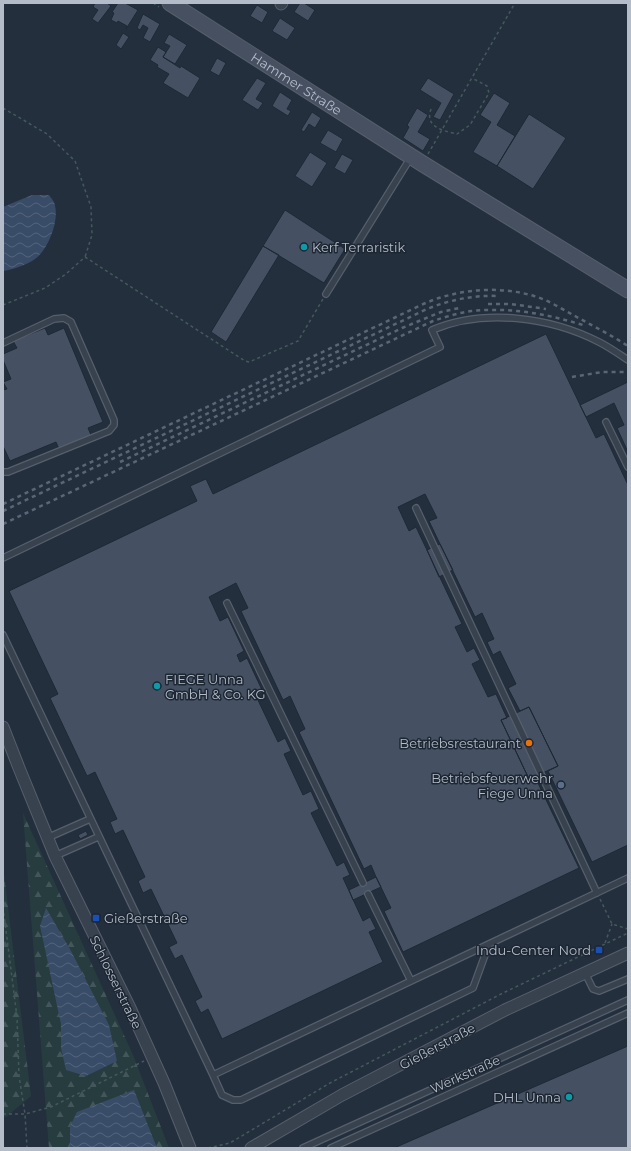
<svg xmlns="http://www.w3.org/2000/svg" width="631" height="1151" font-family="Montserrat,sans-serif">
<defs>
<pattern id="forest-firs" width="22" height="20" patternUnits="userSpaceOnUse"><rect width="22" height="20" fill="#263c3f"/><path d="M5 1l3.5 6h-7zM16 11l3.5 6h-7z" fill="#435659"/></pattern>
<pattern id="water-waves" width="16" height="10" patternUnits="userSpaceOnUse"><rect width="16" height="10" fill="#394c67"/><path d="M0 5q4-4 8 0t8 0" fill="none" stroke="#53647b"/></pattern>
</defs>
<rect width="100%" height="100%" fill="#242f3e"/>
<path fill="url(#forest-firs)" d="M 23,813 L 133,1055 L 169,1148 L 49,1148 Z
M 3,866 L 31,1096 L 6,1117 L 3,1117 Z"/>
<path fill="url(#water-waves)" d="M 32,195 L 49,195 C 51,198 55,202 55,206 C 59,221 48,250 35,259 C 26,265 14,269 3,271 L 3,207 Z
M 46,908 L 71,951 L 109,1025 L 117,1061 L 86,1076 L 66,1070 L 61,1048 L 61,1024 L 40,926 Z
M 134,1090 L 157,1148 L 70,1148 L 70,1126 L 77,1112 Z"/>
<path fill="#455162" stroke="#1f2835" d="M 95,3 L 107,3 L 111,6 L 98,23 L 92,19 L 98,10 L 93,7 Z
M 118,3 L 125,3 L 138,10 L 126,29 L 127,26 L 118,21 L 117,23 L 111,20 L 114,13 L 112,12 Z
M 300,3 L 304,3 L 315,10 L 308,21 L 294,12 Z
M 257,5 L 268,12 L 262,23 L 250,16 Z
M 143,14 L 160,24 L 150,42 L 143,38 L 148,28 L 143,25 L 140,30 L 137,28 Z
M 280,18 L 295,28 L 287,40 L 272,31 Z
M 123,33 L 129,37 L 121,49 L 116,45 Z
M 169,34 L 187,45 L 175,64 L 163,57 L 170,46 L 164,43 Z
M 158,47 L 166,52 L 163,57 L 180,68 L 181,66 L 200,78 L 188,98 L 163,83 L 169,74 L 157,67 L 158,65 L 150,60 Z
M 217,58 L 226,63 L 219,76 L 210,71 Z
M 257,78 L 266,83 L 256,99 L 263,103 L 258,110 L 242,100 Z
M 428,78 L 454,94 L 440,120 L 433,117 L 441,103 L 420,90 Z
M 280,92 L 292,100 L 287,109 L 291,111 L 288,116 L 272,106 Z
M 494,93 L 510,103 L 497,125 L 515,136 L 497,166 L 473,152 L 491,122 L 480,115 Z
M 417,108 L 428,115 L 418,132 L 430,139 L 423,151 L 403,138 L 409,127 L 407,125 Z
M 312,112 L 321,118 L 315,128 L 309,124 L 304,132 L 301,130 Z
M 529,114 L 566,138 L 533,189 L 497,166 Z
M 328,130 L 343,139 L 336,152 L 320,143 Z
M 310,152 L 327,163 L 312,187 L 295,176 Z
M 342,154 L 353,160 L 345,174 L 334,168 Z
M 285,210 L 345,249 L 324,283 L 263,246 Z
M 263,246 L 279,255 L 226,342 L 211,332 Z
M 45,328 L 48,335 L 64,328 L 103,422 L 88,428 L 91,435 L 59,449 L 56,442 L 10,461 L 3,446 L 3,390 L 7,389 L 3,382 L 11,379 L 3,360 L 3,354 L 17,348 L 13,341 Z
M 546,334 L 596,438 L 604,434 L 628,485 L 628,845 L 592,862 L 548,771 L 558,766 L 529,707 L 520,711 L 508,688 L 516,684 L 500,651 L 493,655 L 487,642 L 494,639 L 482,613 L 475,617 L 429,521 L 437,518 L 425,494 L 398,507 L 409,531 L 416,527 L 462,624 L 455,627 L 467,652 L 474,648 L 480,660 L 472,664 L 488,697 L 496,694 L 507,718 L 501,720 L 529,779 L 535,777 L 579,868 L 403,952 L 384,911 L 391,908 L 376,877 L 371,865 L 364,869 L 299,732 L 305,729 L 290,696 L 283,700 L 241,611 L 248,608 L 236,583 L 209,597 L 220,621 L 228,617 L 244,651 L 237,655 L 240,662 L 247,658 L 263,692 L 256,696 L 278,742 L 285,738 L 291,751 L 284,754 L 303,795 L 311,791 L 319,809 L 311,813 L 337,866 L 344,862 L 350,875 L 343,878 L 363,921 L 370,917 L 376,929 L 369,932 L 383,962 L 222,1039 L 208,1009 L 201,1013 L 195,1001 L 202,997 L 182,955 L 175,959 L 169,947 L 177,943 L 151,889 L 143,893 L 138,881 L 145,877 L 123,830 L 115,834 L 110,822 L 117,819 L 95,772 L 87,776 L 50,698 L 58,694 L 9,591 L 197,501 L 190,486 L 206,479 L 213,494 Z
M 628,382 L 628,452 L 617,428 L 624,425 L 614,403 L 586,417 L 580,405 Z
M 440,544 L 453,570 L 439,577 L 427,550 Z
M 529,707 L 558,766 L 529,779 L 501,720 Z
M 86,831 L 88,835 L 80,839 L 78,835 Z
M 376,877 L 381,887 L 353,900 L 349,890 Z
M 628,1046 L 628,1148 L 394,1148 Z"/>
<g fill="none" stroke-linecap="round" stroke-linejoin="round">
<defs>
<path id="lane" d="M 326,294 L 411,157
M 3,343 L 54,319 L 64,318 L 71,322 L 114,420 L 114,425 L 109,431 L 8,472 L 3,472
M 606,422 L 628,467
M 416,508 L 597,893
M 3,558 L 440,347 L 432,330 C 484,308 550,317 599,342 C 609,347 619,354 628,360
M 227,603 L 363,883
M 3,635 L 213,1075 L 628,878
M 47,838 L 90,819
M 55,856 L 98,837
M 368,894 L 411,981
M 585,973 L 593,989 L 599,991 L 628,979
M 213,1075 L 222,1095 L 233,1100 L 241,1100 L 473,988 L 489,944
M 303,1148 L 628,1000
M 331,1148 L 628,1013"/>
<path id="street" d="M 281,4 L 282,3
M 3,727 L 19,768 L 55,856 L 130,1008 L 164,1083 L 190,1148
M 251,1148 L 342,1095 L 505,1010 L 628,953"/>
<g id="secondary">
<path id="s1" d="M 170,3 L 423,164 L 628,290"/>
</g>
</defs>
<use href="#lane" stroke="#565f6c" stroke-width="8"/>
<use href="#street" stroke="#565f6c" stroke-width="13"/>
<use href="#secondary" stroke="#565f6c" stroke-width="17"/>
<path stroke="#44595c" stroke-width="1.5" stroke-dasharray="3 3" stroke-linecap="butt" d="M 153,3 L 159,7
M 3,108 L 47,134 L 75,161 L 91,207 L 92,235 L 85,257
M 431,109 C 430,112 429,116 430,119 C 432,129 449,132 457,134 L 470,125 L 489,93 L 487,86 L 472,78
M 428,154 L 515,3
M 3,305 L 45,288 L 66,274 L 85,257 L 245,361 L 249,362 L 298,341 L 323,299
M 600,899 L 612,924 L 628,929
M 3,907 L 17,1017 L 19,1076 L 25,1114 L 27,1148
M 605,943 L 612,924
M 3,1114 L 25,1114 L 51,1107 L 144,1061
M 208,1148 L 230,1143 L 330,1083 L 501,994 L 628,933"/>
<use href="#lane" stroke="#38414e" stroke-width="5.5"/>
<use href="#street" stroke="#38414e" stroke-width="11"/>
<use href="#secondary" stroke="#465061" stroke-width="15"/>
<path stroke="#5a6575" stroke-width="2.5" stroke-dasharray="4 4" stroke-linecap="butt" d="M 488,304 L 511,304 L 546,309
M 572,377 L 602,372 L 628,372
M 120,462 L 402,328 L 441,312 L 459,308
M 3,504 L 396,317 C 413,309 431,299 450,295 C 477,288 507,288 534,296 C 548,300 562,309 575,316 C 593,326 611,335 628,346
M 3,511 L 427,309 C 450,300 473,295 498,296
M 3,524 L 433,321 C 445,317 458,313 471,311 C 511,307 548,314 586,326"/>
</g>
<g fill="#0f9aa8" stroke="#1d2633" stroke-width="1.5">
<circle cx="304" cy="247" r="4"/>
<circle cx="157" cy="686" r="4"/>
<circle cx="569" cy="1097" r="4"/>
</g>
<circle fill="#e8710a" stroke="#1d2633" stroke-width="1.5" cx="529" cy="743" r="4"/>
<circle fill="#5c6f8a" stroke="#1d2633" stroke-width="1.5" cx="561" cy="785" r="4"/>
<g fill="#1a4fb4" stroke="#1d2633" stroke-width="1.5">
<rect x="92" y="914" width="8" height="8" rx="2"/>
<rect x="595" y="946" width="8" height="8" rx="2"/>
</g>
<g text-anchor="middle" stroke-width="3" stroke-linejoin="round" paint-order="stroke">
<g font-size="13" fill="#b4bcc9" stroke="#1d2633">
<text dy="5" stroke="none"><textPath href="#s1" startOffset="150">Hammer Straße</textPath></text>
<text transform="translate(116 982) rotate(64)" y="5">Schlosserstraße</text>
<text transform="translate(437 1046) rotate(-28)" y="5">Gießerstraße</text>
<text transform="translate(465 1074) rotate(-24)" y="5">Werkstraße</text>
</g>
<g font-size="13" fill="#b4bcc9" stroke="#1d2633" text-anchor="end">
<text x="312" y="252" text-anchor="start">Kerf Terraristik</text>
<text x="165" y="684" text-anchor="start">FIEGE Unna<tspan x="165" dy="15">GmbH &amp; Co. KG</tspan></text>
<text x="521" y="748">Betriebsrestaurant</text>
<text x="553" y="783">Betriebsfeuerwehr<tspan x="553" dy="15">Fiege Unna</tspan></text>
<text x="104" y="923" text-anchor="start">Gießerstraße</text>
<text x="591" y="955">Indu-Center Nord</text>
<text x="561" y="1102">DHL Unna</text>
</g>
</g>
<rect width="631" height="1151" fill="none" stroke="#b4bcc9" stroke-width="8"/>
</svg>
